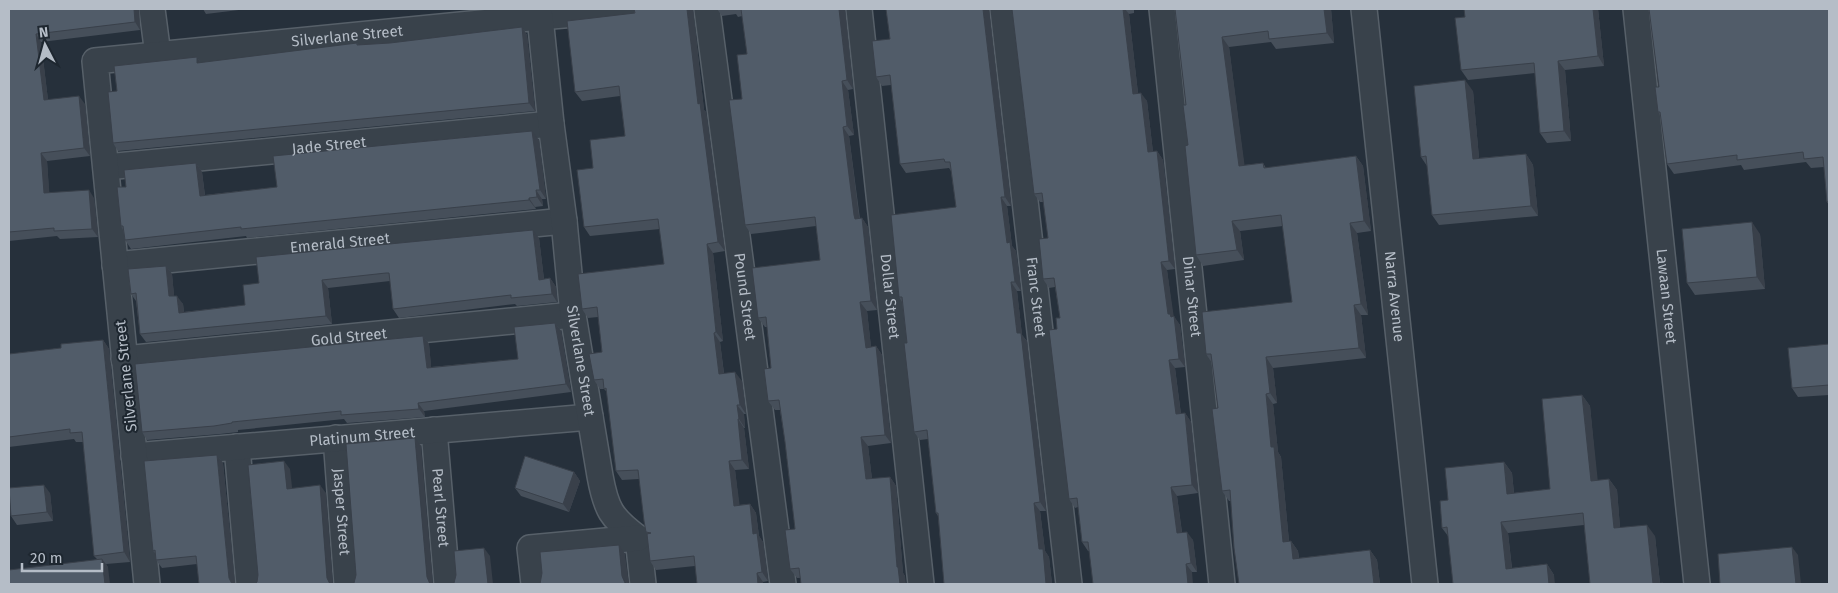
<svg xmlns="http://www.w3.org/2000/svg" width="1838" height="593" font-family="'Fira Sans',sans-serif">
<rect width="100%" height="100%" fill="#26303b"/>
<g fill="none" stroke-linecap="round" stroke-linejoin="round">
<defs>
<g id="minor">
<path d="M 152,9 L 158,55"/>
<path id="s1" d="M 707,9 L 783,584"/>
<path id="s2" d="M 859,9 L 921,584"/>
<path id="s3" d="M 1003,9 L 1069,584"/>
<path id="s4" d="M 1162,9 L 1222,584"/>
<path id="s5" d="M 1364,9 L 1425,584"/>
<path id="s6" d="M 1636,9 L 1697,584"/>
<path d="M 540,17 L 622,10"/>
<path id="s7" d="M 106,167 L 551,124"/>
<path id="s8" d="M 115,265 L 564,221"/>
<path id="s9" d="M 124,359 L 573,315"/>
<path id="s10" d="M 434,430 L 447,584"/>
<path id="s11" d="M 336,438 L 347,584"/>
<path d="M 237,447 L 249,584"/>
<path id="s12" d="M 134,456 L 590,417"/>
<path id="s13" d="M 147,584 L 95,61 L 540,17 L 551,124 L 564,221 L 573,315 L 600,476 C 606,509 611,518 638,538 L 643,584"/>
<path d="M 534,584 L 530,548 L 638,538"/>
</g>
</defs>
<use href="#minor" stroke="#576069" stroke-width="28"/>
<use href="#minor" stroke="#39424b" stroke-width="25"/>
</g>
<path fill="#464f5a" d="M 9,9 L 139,9 L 140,30 L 41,42 L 48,100 L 85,104 L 90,156 L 47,161 L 49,193 L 94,198 L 98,237 L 60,239 L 57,236 L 9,241 Z
M 203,9 L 247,9 L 206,14 Z
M 634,9 L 693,9 L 704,110 L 706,112 L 725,251 L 713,253 L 723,341 L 720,342 L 724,373 L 742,381 L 746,414 L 744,414 L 745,428 L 744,428 L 749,469 L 735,470 L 739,505 L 750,504 L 756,513 L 759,536 L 763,542 L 768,581 L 763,582 L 695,566 L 656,570 L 650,561 L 648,534 L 646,532 L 639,479 L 622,480 L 616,471 L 607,392 L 604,389 L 600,389 L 594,380 L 602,352 L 598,317 L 588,318 L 582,309 L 664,264 L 660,229 L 590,236 L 584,227 L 593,168 L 625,136 L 620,96 L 582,101 L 575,92 L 635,13 Z
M 717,9 L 845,9 L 853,89 L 848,90 L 854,135 L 849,136 L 860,219 L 862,218 L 868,227 L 877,310 L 867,311 L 871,347 L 876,346 L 882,355 L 891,443 L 868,446 L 872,479 L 890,477 L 896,486 L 903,573 L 905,576 L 797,578 L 790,569 L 795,529 L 785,442 L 780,410 L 775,410 L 768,401 L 771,368 L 767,327 L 765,327 L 758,318 L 820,260 L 816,226 L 751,234 L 745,225 L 742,99 L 747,54 L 742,16 L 738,17 L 736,14 L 722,16 Z
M 886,9 L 989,9 L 1011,206 L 1007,206 L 1012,246 L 1016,251 L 1021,291 L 1017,291 L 1022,335 L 1027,341 L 1046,511 L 1040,511 L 1045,551 L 1049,557 L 1052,584 L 944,584 L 938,516 L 936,513 L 928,439 L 920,440 L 914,432 L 907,343 L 902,302 L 899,297 L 956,207 L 951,171 L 949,168 L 906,173 L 900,164 L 891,85 L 882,86 L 876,77 L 890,39 Z
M 1012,9 L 1134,9 L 1134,13 L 1129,14 L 1138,93 L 1147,101 L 1153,152 L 1157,151 L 1163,160 L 1175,269 L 1167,270 L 1173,316 L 1180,325 L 1185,367 L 1175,368 L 1181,414 L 1185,413 L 1191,422 L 1198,493 L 1177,496 L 1182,532 L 1193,540 L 1197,572 L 1192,572 L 1088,551 L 1082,542 L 1078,507 L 1075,508 L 1069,499 L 1057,329 L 1060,318 L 1055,287 L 1049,288 L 1043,279 L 1048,238 L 1044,202 L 1040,202 L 1034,194 Z
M 1175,9 L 1331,9 L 1334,43 L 1276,49 L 1271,42 L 1229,47 L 1244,165 L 1263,163 L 1266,168 L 1356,156 L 1363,166 L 1371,231 L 1357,233 L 1368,315 L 1361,315 L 1366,358 L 1273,368 L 1277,403 L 1273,404 L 1278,452 L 1281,457 L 1289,541 L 1291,541 L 1298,551 L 1299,558 L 1370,550 L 1377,560 L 1380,584 L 1239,584 L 1231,501 L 1229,501 L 1222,491 L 1218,408 L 1212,363 L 1206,354 L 1292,302 L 1283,226 L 1240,231 L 1244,260 L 1203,266 L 1196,255 L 1186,105 Z
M 1598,9 L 1604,66 L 1565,70 L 1571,141 L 1547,143 L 1540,133 L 1535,73 L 1468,80 L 1461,70 L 1465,17 Z
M 1829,9 L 1829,205 L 1827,202 L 1824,167 L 1811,168 L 1806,162 L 1744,170 L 1741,165 L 1674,174 L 1667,164 L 1661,116 L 1658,112 L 1659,87 Z
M 522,27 L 527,35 L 535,111 L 118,151 L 113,143 L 197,57 L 201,63 L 357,43 L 359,45 L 390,43 Z
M 1473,91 L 1479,158 L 1526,154 L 1533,165 L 1538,216 L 1439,225 L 1432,215 L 1427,166 L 1421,157 Z
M 539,140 L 546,199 L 542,199 L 543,206 L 535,207 L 536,209 L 247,238 L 246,236 L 131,249 L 125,240 L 123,230 L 121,226 L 126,187 L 196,163 L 202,172 L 205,195 L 277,187 Z
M 1760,234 L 1765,289 L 1695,295 L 1687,283 Z
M 539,238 L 544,279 L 550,278 L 556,287 L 557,302 L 517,306 L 515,304 L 399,318 L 393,309 L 390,281 L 328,288 L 332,324 L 146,342 L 140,334 L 136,301 L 131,294 L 166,266 L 172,274 L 174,296 L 183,304 L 184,312 L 245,305 L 259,283 Z
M 555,323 L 561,331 L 571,392 L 424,411 L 425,417 L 347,423 L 344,419 L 238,430 L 238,432 L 220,434 L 147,440 L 142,432 L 423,336 L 429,344 L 431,367 L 518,359 Z
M 103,340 L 109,349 L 130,562 L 106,564 L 108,567 L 97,559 L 94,556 L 83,442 L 76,442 L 74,439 L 9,447 L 9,354 L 61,348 Z
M 1829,344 L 1829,395 L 1798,397 L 1792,388 Z
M 1582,395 L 1590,406 L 1597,481 L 1609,479 L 1617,490 L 1620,528 L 1655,536 L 1660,583 L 1663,583 L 1664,584 L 1590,584 L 1584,525 L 1508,533 L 1512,568 L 1547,564 L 1554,575 L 1453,584 L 1448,536 L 1442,528 L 1448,500 L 1504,462 L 1512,473 L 1514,493 L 1550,489 Z
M 217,455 L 223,463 L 235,584 L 199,584 L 197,564 L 162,568 L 156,560 L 156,554 L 153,551 Z
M 574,472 L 580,481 L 569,512 L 521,496 L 515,488 Z
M 50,493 L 53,521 L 17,525 L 11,516 Z"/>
<path fill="#39404a" d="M 134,9 L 139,9 L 140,30 L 135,22 Z
M 687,9 L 693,9 L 704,110 L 706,112 L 725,251 L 718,242 L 698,104 Z
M 839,9 L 845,9 L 853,89 L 847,80 Z
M 983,9 L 989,9 L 1011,206 L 1005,197 Z
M 1123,9 L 1125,9 L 1129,14 L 1139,102 L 1133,94 Z
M 1324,9 L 1331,9 L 1334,43 L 1327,33 Z
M 1593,9 L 1598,9 L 1604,66 L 1598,56 Z
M 522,27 L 527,35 L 535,111 L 529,103 Z
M 36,34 L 41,42 L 49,108 L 44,100 Z
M 1222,37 L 1229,47 L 1246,176 L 1239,166 Z
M 197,57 L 202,65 L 197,63 Z
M 1558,61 L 1565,70 L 1571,141 L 1564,131 Z
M 1465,80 L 1473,91 L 1480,169 L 1473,159 Z
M 842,81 L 848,90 L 854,135 L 847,126 Z
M 1141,93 L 1147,101 L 1154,161 L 1148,152 Z
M 79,96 L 85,104 L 90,156 L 84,148 Z
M 843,127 L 849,136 L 860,224 L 855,219 L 854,215 Z
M 532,131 L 539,140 L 546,199 L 540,190 Z
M 1157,151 L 1163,160 L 1175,269 L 1169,261 Z
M 41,153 L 47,161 L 50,201 L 44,193 Z
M 1526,154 L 1533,165 L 1538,216 L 1531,206 Z
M 1356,156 L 1363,166 L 1371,231 L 1364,221 Z
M 196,163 L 202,172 L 206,205 L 200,196 Z
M 89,190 L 94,198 L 98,237 L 92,229 Z
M 536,190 L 542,199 L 543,206 L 537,197 Z
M 1001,197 L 1007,206 L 1012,246 L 1016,251 L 1021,291 L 1015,282 L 1007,243 Z
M 529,198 L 535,207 L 536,209 L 529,200 Z
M 862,218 L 868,227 L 877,310 L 871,301 Z
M 1232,221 L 1240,231 L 1244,260 L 1237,250 Z
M 1752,222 L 1760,234 L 1765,289 L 1757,277 Z
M 1350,223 L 1357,233 L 1368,315 L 1361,304 Z
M 533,230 L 539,238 L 545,288 L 539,280 Z
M 707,244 L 713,253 L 723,341 L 716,332 Z
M 1161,262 L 1167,270 L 1174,318 L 1174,316 L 1180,325 L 1185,367 L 1179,359 L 1168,314 Z
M 166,266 L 172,274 L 175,305 L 169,296 Z
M 550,278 L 556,287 L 557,302 L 552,294 Z
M 322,280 L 328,288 L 332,324 L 326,316 Z
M 1011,282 L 1017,291 L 1022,335 L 1027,341 L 1046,511 L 1040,502 L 1017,333 Z
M 177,296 L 183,304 L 185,321 L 179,313 Z
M 860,302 L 867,311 L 872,356 L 866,348 Z
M 1354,305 L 1361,315 L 1366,358 L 1359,348 Z
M 555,323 L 561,331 L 571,392 L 566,384 Z
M 714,333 L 720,342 L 725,383 L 719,374 Z
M 423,336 L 429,344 L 432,376 L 427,368 Z
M 103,340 L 109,349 L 130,562 L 124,552 Z
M 876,346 L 882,355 L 891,443 L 885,435 Z
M 1266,357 L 1273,368 L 1277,403 L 1270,393 Z
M 1169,360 L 1175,368 L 1182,423 L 1176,414 Z
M 735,372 L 742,381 L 746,414 L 740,405 Z
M 1266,394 L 1273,404 L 1278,452 L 1281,457 L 1290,552 L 1283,542 L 1271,447 Z
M 1582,395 L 1590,406 L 1599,492 L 1591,481 Z
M 418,403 L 424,411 L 425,417 L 419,409 Z
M 737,405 L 744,414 L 745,428 L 739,419 Z
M 1185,413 L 1191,422 L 1198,493 L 1192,485 Z
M 738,419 L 744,428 L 749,469 L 742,460 Z
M 861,437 L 868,446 L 873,488 L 866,479 Z
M 415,438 L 421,446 L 433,584 L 430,584 L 427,577 Z
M 217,455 L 223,463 L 235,584 L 232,584 L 229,578 Z
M 284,461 L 290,469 L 293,496 L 287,489 Z
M 729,461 L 735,470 L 741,515 L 734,506 Z
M 1504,462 L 1512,473 L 1515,505 L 1507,494 Z
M 574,472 L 580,481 L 569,512 L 563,504 Z
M 890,477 L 896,486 L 903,573 L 905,576 L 906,584 L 900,584 L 897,567 Z
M 1609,479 L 1617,490 L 1621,539 L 1614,528 Z
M 44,485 L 50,493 L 53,521 L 47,512 Z
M 320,485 L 326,493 L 333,584 L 330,584 L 327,578 Z
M 1171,487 L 1177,496 L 1183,541 L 1177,533 Z
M 1034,503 L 1040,511 L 1045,551 L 1049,557 L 1052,584 L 1046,584 L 1039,549 Z
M 750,504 L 756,513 L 759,536 L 763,542 L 768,581 L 762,572 L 753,534 Z
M 1501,522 L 1508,533 L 1513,580 L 1506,569 Z
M 1647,525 L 1655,536 L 1660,584 L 1653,584 Z
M 1187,532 L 1193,540 L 1197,572 L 1191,563 Z
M 1291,541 L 1298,551 L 1300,569 L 1293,559 Z
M 619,545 L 625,554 L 629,584 L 626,584 L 622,576 Z
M 1792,547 L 1798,555 L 1801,584 L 1796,584 Z
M 484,548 L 490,556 L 493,584 L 488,584 Z
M 1370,550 L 1377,560 L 1380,584 L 1374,584 Z
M 102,559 L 108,567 L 110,584 L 105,584 Z
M 1186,564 L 1192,572 L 1193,584 L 1188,584 Z
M 1547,564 L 1554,575 L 1555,584 L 1549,584 Z
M 757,573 L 763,582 L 763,584 L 758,584 Z"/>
<path fill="#515c69" stroke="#39404a" d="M 9,9 L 134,9 L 135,22 L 36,34 L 44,100 L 79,96 L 84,148 L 41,153 L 44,193 L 89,190 L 92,229 L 54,231 L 54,228 L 9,232 Z
M 634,9 L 687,9 L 698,104 L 700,103 L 718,242 L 707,244 L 716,332 L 714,333 L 719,374 L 735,372 L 740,405 L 737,405 L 739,419 L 738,419 L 742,460 L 729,461 L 734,506 L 750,504 L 753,534 L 757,533 L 762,572 L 757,573 L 758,584 L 697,584 L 694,556 L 650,561 L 647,534 L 651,533 L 646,532 L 644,521 L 638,470 L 616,471 L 606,388 L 604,389 L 603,379 L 594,380 L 589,354 L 602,352 L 597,307 L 582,309 L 578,274 L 664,264 L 658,219 L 584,227 L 577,170 L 593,168 L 590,140 L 625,136 L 619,86 L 575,92 L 567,21 L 635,13 Z
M 741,9 L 839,9 L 847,80 L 842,81 L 847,126 L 843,127 L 854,215 L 855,219 L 862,218 L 871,301 L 860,302 L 866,348 L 876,346 L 885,435 L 861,437 L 866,479 L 890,477 L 897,567 L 898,567 L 900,584 L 801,584 L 799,568 L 790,569 L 785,530 L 795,529 L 785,442 L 779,400 L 768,401 L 764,369 L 771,368 L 766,317 L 758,318 L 752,268 L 820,260 L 815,217 L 745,225 L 729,100 L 742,99 L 737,55 L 747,54 Z
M 886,9 L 983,9 L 1005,197 L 1001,197 L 1007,243 L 1010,242 L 1015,282 L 1011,282 L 1017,333 L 1021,333 L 1040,502 L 1034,503 L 1039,549 L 1043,549 L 1046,584 L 944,584 L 938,513 L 936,513 L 927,430 L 914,432 L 904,343 L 907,343 L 902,297 L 899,297 L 891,215 L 956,207 L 950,162 L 945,162 L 944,159 L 900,164 L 890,75 L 876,77 L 872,41 L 890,39 Z
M 1012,9 L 1123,9 L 1133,94 L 1141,93 L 1148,152 L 1157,151 L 1169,261 L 1161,262 L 1168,314 L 1170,314 L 1171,317 L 1174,316 L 1179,359 L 1169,360 L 1176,414 L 1185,413 L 1192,485 L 1171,487 L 1177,533 L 1187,532 L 1191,563 L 1186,564 L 1188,584 L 1093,584 L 1088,542 L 1082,542 L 1077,498 L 1069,499 L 1049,330 L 1057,329 L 1056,318 L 1060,318 L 1054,278 L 1043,279 L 1039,239 L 1048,238 L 1042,193 L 1034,194 Z
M 1175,9 L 1324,9 L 1327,33 L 1269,39 L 1268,31 L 1222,37 L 1239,166 L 1263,163 L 1264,168 L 1356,156 L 1364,221 L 1350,223 L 1361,304 L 1354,305 L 1359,348 L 1266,357 L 1270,393 L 1266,394 L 1271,447 L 1274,447 L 1283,542 L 1291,541 L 1293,559 L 1370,550 L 1374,584 L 1239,584 L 1234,548 L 1230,490 L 1222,491 L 1212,409 L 1218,408 L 1211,354 L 1206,354 L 1202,312 L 1292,302 L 1281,215 L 1232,221 L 1237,250 L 1196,255 L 1185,146 L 1188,145 L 1183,105 L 1186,105 Z
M 1464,9 L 1593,9 L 1598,56 L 1558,61 L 1564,131 L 1540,133 L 1534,63 L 1461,70 L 1455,18 L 1465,17 Z
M 1649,9 L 1829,9 L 1829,201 L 1827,202 L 1823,157 L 1804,159 L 1803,152 L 1737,160 L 1737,155 L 1667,164 L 1660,112 L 1658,112 L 1655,87 L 1659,87 Z
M 522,27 L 529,103 L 113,143 L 108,92 L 117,91 L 114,66 L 197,57 L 197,63 L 357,43 L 357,45 L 390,43 Z
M 1465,80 L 1473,159 L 1526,154 L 1531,206 L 1432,215 L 1426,156 L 1421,157 L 1414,86 Z
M 532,131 L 540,190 L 536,190 L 537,197 L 529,198 L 529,200 L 241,229 L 241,227 L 125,240 L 123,226 L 121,226 L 117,187 L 126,187 L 124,170 L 196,163 L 200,196 L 277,187 L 273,156 Z
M 1752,222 L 1757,277 L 1687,283 L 1682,229 Z
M 533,230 L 539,280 L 550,278 L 552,294 L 511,298 L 511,295 L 393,309 L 389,273 L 386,273 L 322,280 L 326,316 L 140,334 L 136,293 L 131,294 L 128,269 L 166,266 L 169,296 L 177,296 L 179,313 L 245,305 L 243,285 L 259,283 L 256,257 Z
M 555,323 L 566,384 L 418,403 L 419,409 L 341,415 L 341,411 L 232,422 L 232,423 L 214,426 L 142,432 L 135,364 L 423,336 L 427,368 L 457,365 L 518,359 L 514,327 Z
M 103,340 L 124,552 L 94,556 L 82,432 L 70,433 L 70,429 L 9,437 L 9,354 L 61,348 L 61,344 Z
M 1829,344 L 1829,385 L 1792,388 L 1788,348 Z
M 1582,395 L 1591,481 L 1609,479 L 1614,528 L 1647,525 L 1653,584 L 1663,583 L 1663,584 L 1590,584 L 1583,513 L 1501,522 L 1506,569 L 1547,564 L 1549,584 L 1453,584 L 1447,527 L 1442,528 L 1440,501 L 1448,500 L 1445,468 L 1504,462 L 1507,494 L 1550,489 L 1542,399 Z
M 415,438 L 427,577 L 430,584 L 353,584 L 354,583 L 356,575 L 346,444 Z
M 217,455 L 229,578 L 232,584 L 199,584 L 196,556 L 156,560 L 155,550 L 153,551 L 144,461 Z
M 525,456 L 574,472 L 563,504 L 515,488 Z
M 284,461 L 287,489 L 320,485 L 327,578 L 330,584 L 255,584 L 257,582 L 258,575 L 248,465 Z
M 44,485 L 47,512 L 11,516 L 9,488 Z
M 619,545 L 622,576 L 625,583 L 626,584 L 540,584 L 542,573 L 540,552 Z
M 1792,547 L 1796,584 L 1720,584 L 1718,554 Z
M 484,548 L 488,584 L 453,584 L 454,583 L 456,575 L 454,551 Z
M 102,559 L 105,584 L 9,584 L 9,570 Z"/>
<g text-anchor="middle" stroke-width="4" stroke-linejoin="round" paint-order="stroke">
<g font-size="15" fill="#b5bdc7" stroke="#1e2730">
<text dy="5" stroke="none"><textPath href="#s13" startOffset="779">Silverlane Street</textPath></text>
<text dy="5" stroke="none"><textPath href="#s7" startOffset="224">Jade Street</textPath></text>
<text dy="5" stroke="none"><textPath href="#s8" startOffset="226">Emerald Street</textPath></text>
<text dy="5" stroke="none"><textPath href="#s1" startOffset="290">Pound Street</textPath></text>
<text dy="5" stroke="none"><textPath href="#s2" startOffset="289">Dollar Street</textPath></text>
<text dy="5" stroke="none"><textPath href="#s4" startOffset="289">Dinar Street</textPath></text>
<text dy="5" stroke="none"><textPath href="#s5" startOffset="289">Narra Avenue</textPath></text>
<text dy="5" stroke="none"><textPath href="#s6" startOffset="289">Lawaan Street</textPath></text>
<text dy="5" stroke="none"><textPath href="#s3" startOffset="290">Franc Street</textPath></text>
<text dy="5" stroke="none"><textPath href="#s9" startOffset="226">Gold Street</textPath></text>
<text dy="5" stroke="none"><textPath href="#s13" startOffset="1319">Silverlane Street</textPath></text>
<text transform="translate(126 376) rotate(-96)" y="5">Silverlane Street</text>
<text dy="5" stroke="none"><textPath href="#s12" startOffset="229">Platinum Street</textPath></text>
<text dy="5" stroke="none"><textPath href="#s10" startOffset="78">Pearl Street</textPath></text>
<text dy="5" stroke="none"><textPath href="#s11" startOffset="74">Jasper Street</textPath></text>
</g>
</g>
<rect width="1838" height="593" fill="none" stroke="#b5bdc7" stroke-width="20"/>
<g transform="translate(45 45) rotate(354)" stroke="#1e2730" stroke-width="4" paint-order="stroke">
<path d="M0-4L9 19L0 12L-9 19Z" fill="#b5bdc7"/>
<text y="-8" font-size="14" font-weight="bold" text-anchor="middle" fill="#b5bdc7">N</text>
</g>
<path d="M22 563v8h80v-8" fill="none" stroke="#b5bdc7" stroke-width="2.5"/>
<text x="30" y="563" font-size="15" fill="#b5bdc7" stroke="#1e2730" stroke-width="4" paint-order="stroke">20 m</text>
</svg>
